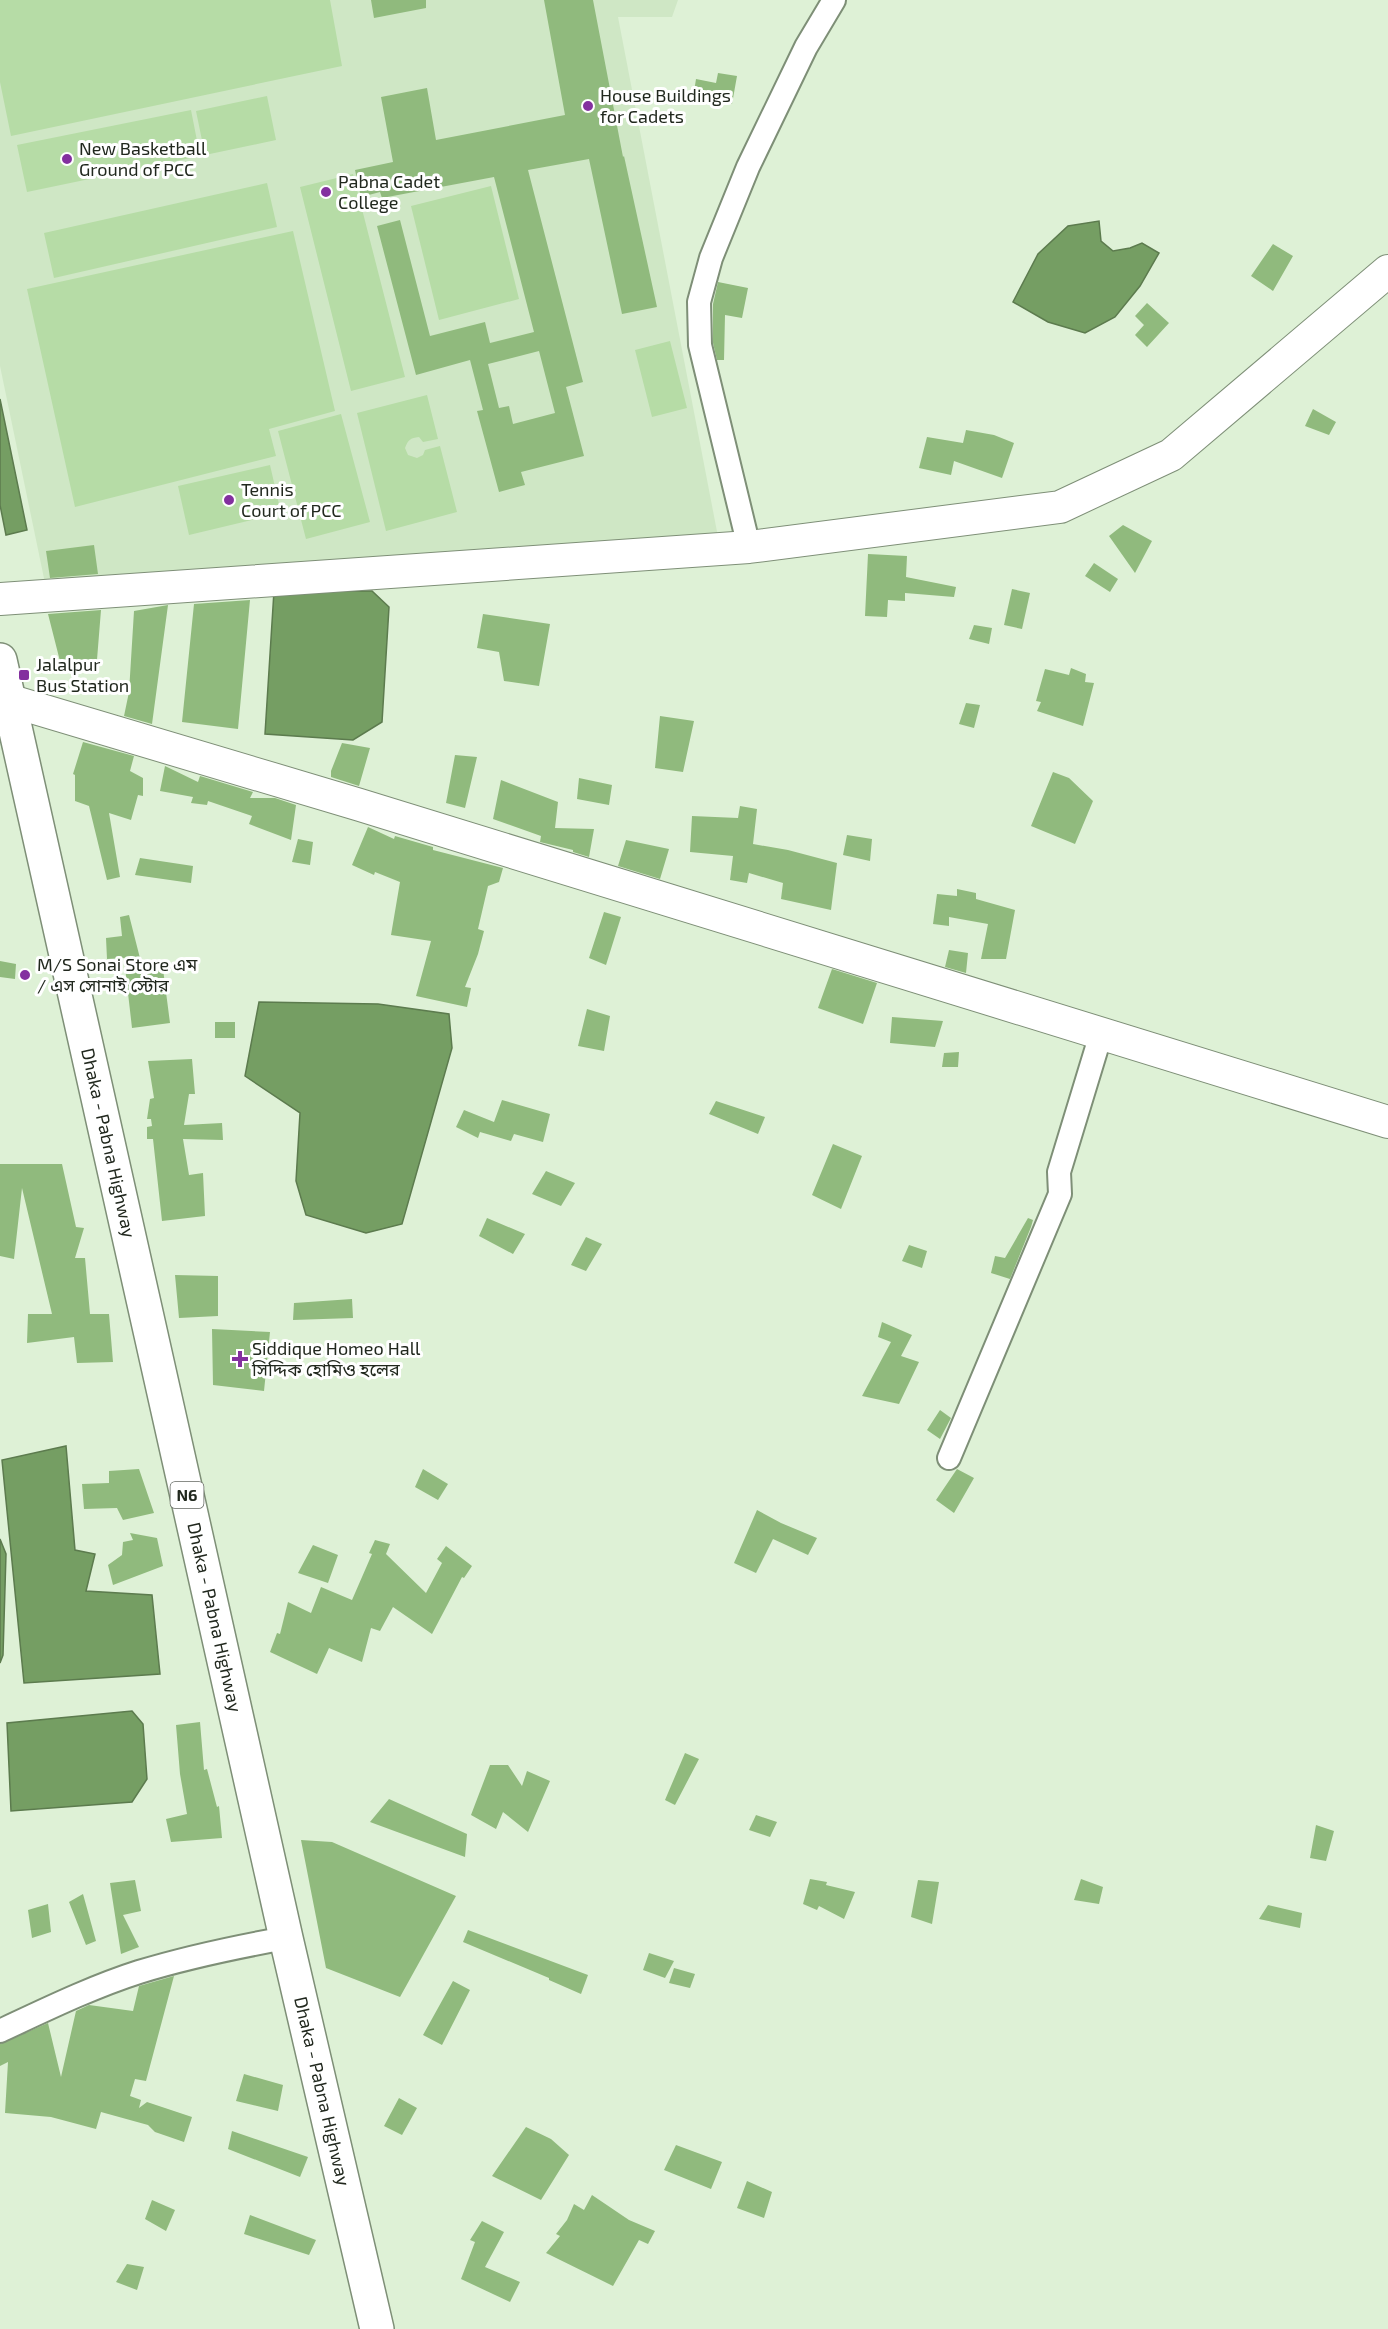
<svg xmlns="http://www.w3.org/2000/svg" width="1388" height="2329" font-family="'Exo 2','Noto Sans Bengali',sans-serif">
<rect width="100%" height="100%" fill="#def1d6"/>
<path fill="#cfe7c5" d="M 0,0 L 678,0 L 672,17 L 618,17 L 719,542 L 46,588 L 0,366 Z"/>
<path fill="#b6dca6" d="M 0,0 L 330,0 L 342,66 L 11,136 L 0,82 Z
M 267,96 L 276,140 L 205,155 L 196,111 Z
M 191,110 L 200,156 L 27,192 L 17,145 Z
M 353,174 L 405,377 L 351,391 L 300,187 Z
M 267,183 L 277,227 L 54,278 L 44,233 Z
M 491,186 L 519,299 L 439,320 L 411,206 Z
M 293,231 L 335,411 L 269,429 L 276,456 L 75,507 L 27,289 Z
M 670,341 L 687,408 L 652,417 L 635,350 Z
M 427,395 L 438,439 L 423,442 L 419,437 C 410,438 408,440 405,448 L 408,455 L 417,458 L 423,455 L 425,450 L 440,446 L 457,512 L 386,531 L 357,413 Z
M 341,414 L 370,522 L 306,539 L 278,431 Z
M 270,465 L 281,513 L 189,535 L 178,486 Z"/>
<path fill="#759e63" stroke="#5c7b4e" stroke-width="1.5" d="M 1099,221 L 1101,241 L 1113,251 L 1130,248 L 1142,243 L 1159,253 L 1140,286 L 1115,317 L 1085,333 L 1048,322 L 1013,302 L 1038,254 L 1068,226 Z
M 0,399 L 27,530 L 6,535 L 0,505 Z
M 274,591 L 372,591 L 389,607 L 382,722 L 353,740 L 265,734 Z
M 259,1002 L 378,1004 L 449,1014 L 452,1048 L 402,1224 L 366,1233 L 306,1215 L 296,1181 L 300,1113 L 245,1076 Z
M 66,1446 L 75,1550 L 95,1554 L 86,1591 L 152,1595 L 160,1674 L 24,1683 L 2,1460 Z
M 0,1539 L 6,1554 L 3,1655 L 0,1663 Z
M 132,1711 L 143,1724 L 147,1779 L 132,1802 L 11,1811 L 7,1723 Z"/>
<path fill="#90ba7d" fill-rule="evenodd" d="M 371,0 L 426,0 L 426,8 L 374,18 Z
M 544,0 L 593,0 L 623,157 L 624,156 L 657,307 L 622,314 L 589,159 L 528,170 L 583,382 L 566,387 L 584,456 L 521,472 L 525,485 L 499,492 L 477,411 L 483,410 L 470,360 L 416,375 L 377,226 L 400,220 L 430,336 L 485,322 L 490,343 L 534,332 L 494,177 L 382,198 L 380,192 L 361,197 L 355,170 L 393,162 L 381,97 L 427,88 L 436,140 L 565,115 ZM 539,351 L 555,413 L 513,424 L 509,406 L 499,408 L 488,364 Z
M 718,73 L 737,76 L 732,104 L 693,98 L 696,79 L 716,83 Z
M 1273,244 L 1293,256 L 1273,291 L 1251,276 Z
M 718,282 L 748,288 L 742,318 L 725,315 L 724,360 L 717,360 L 713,343 L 713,304 Z
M 1147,303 L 1169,323 L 1147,347 L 1135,335 L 1144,325 L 1135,316 Z
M 1313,409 L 1336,422 L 1329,435 L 1305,426 Z
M 966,430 L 994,435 L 1014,443 L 1002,478 L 954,461 L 951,475 L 919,468 L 927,437 L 963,443 Z
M 1123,525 L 1152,541 L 1135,573 L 1109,536 Z
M 94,545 L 98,574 L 50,578 L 46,551 Z
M 868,554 L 907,556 L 906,577 L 956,587 L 954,597 L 905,593 L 905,601 L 888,600 L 887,617 L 865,616 Z
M 1094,563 L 1118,579 L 1110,592 L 1085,576 Z
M 1012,589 L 1030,593 L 1022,629 L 1004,625 Z
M 250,600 L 238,729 L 182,722 L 194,604 Z
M 168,605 L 152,724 L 124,716 L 129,692 L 134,611 Z
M 101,610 L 96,672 L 62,669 L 48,614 Z
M 483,614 L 550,624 L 539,686 L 504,681 L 499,652 L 477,648 Z
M 974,625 L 992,628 L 989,644 L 969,639 Z
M 1071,668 L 1086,674 L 1085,682 L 1094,683 L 1083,726 L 1037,711 L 1041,702 L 1036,701 L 1045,669 L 1069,675 Z
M 966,703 L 980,705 L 974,728 L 959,724 Z
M 660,716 L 694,721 L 683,772 L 655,768 Z
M 83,742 L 134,756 L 130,771 L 143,778 L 143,796 L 138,795 L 131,820 L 109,813 L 120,877 L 107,880 L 89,806 L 75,801 L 75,775 L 73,774 Z
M 342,743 L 370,748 L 359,786 L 331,777 L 331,771 Z
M 455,755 L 477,757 L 465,808 L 446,803 Z
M 165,766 L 198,782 L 200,776 L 253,792 L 250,798 L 275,798 L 296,805 L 291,840 L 249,824 L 252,816 L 208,801 L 207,805 L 191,803 L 193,797 L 160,791 Z
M 1053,772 L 1069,778 L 1093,801 L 1075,844 L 1031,826 Z
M 579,778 L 612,785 L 609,805 L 577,799 Z
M 501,780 L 558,802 L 555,828 L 594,829 L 589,857 L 573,852 L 573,850 L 540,842 L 541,836 L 493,819 Z
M 740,806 L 757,809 L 753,844 L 788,850 L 837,863 L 831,910 L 781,899 L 783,883 L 749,873 L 747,883 L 730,880 L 733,856 L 690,852 L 692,816 L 738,818 Z
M 368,827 L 394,839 L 395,836 L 433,847 L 433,850 L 503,868 L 499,882 L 488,886 L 478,929 L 484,931 L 478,954 L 465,987 L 471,988 L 467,1007 L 416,996 L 431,941 L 391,935 L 400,882 L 375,872 L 374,875 L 352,865 Z
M 847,835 L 872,839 L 870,861 L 843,855 Z
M 298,839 L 313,842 L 310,865 L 292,862 Z
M 626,840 L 669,849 L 660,879 L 618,866 Z
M 140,858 L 193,866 L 191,883 L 135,875 Z
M 957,889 L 976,893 L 976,899 L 1015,910 L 1006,959 L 981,959 L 988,924 L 949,917 L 949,926 L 933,924 L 937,894 L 957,896 Z
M 604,912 L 621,917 L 606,965 L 589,958 Z
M 129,915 L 143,970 L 163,969 L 170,1023 L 132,1028 L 124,958 L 107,959 L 106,938 L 122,936 L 120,917 Z
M 949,950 L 968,953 L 966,973 L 945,967 Z
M 0,961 L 16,964 L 15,979 L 0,977 Z
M 832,969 L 877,983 L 863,1024 L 818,1008 Z
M 587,1009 L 610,1016 L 604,1051 L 578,1046 Z
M 892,1017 L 943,1021 L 935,1047 L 890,1043 Z
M 215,1022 L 235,1022 L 235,1038 L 215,1038 Z
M 959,1052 L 958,1067 L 942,1067 L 944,1053 Z
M 192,1059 L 195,1094 L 189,1094 L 184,1125 L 222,1123 L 223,1140 L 183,1139 L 189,1175 L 203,1173 L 205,1216 L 162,1221 L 153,1139 L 147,1139 L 147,1127 L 152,1126 L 151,1119 L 147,1119 L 150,1099 L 154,1098 L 148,1061 Z
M 502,1100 L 550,1114 L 543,1142 L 514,1134 L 511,1141 L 480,1132 L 478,1138 L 456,1127 L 464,1110 L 494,1122 Z
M 716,1101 L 765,1117 L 758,1134 L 709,1114 Z
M 833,1144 L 862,1156 L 841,1209 L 812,1195 Z
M 0,1164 L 62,1164 L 76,1227 L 84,1228 L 75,1258 L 85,1258 L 90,1314 L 109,1314 L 113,1362 L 77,1363 L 74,1337 L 27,1343 L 28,1314 L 52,1314 L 22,1188 L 14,1259 L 0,1256 Z
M 546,1171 L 575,1183 L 561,1206 L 532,1194 Z
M 487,1218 L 525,1234 L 513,1254 L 479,1236 Z
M 1028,1218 L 1033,1220 L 1031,1227 L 1010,1279 L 991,1273 L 995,1256 L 1005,1258 Z
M 586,1237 L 602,1244 L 586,1271 L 571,1265 Z
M 909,1245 L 927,1251 L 922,1268 L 902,1261 Z
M 175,1275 L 218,1276 L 218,1316 L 179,1318 Z
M 352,1299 L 353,1318 L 293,1320 L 294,1303 Z
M 882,1322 L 912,1335 L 901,1356 L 919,1362 L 899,1404 L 862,1396 L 891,1342 L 878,1337 Z
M 212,1329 L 270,1332 L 264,1391 L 213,1385 Z
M 940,1410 L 951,1418 L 940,1439 L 927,1430 Z
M 139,1469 L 154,1513 L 123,1520 L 117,1508 L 84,1509 L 82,1484 L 109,1483 L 109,1471 Z
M 423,1469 L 448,1484 L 438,1500 L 415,1487 Z
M 957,1469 L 974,1478 L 954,1513 L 936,1500 Z
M 757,1510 L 781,1523 L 817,1538 L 808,1555 L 773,1539 L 756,1573 L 734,1563 Z
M 130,1533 L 157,1538 L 163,1566 L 113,1585 L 108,1565 L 122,1555 L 123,1542 L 133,1540 Z
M 375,1540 L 390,1544 L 386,1554 L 426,1593 L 442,1563 L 437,1559 L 446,1546 L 472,1566 L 464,1578 L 462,1577 L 432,1634 L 393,1607 L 380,1631 L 371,1628 L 362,1662 L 329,1648 L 317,1674 L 270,1652 L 277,1633 L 280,1634 L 288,1602 L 311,1613 L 321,1587 L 352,1600 L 372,1554 L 369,1553 Z
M 313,1545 L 338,1555 L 328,1583 L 298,1573 Z
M 200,1722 L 204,1770 L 207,1769 L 217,1807 L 219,1806 L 222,1838 L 171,1842 L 166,1819 L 187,1814 L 180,1774 L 176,1725 Z
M 685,1753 L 699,1759 L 675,1805 L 665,1800 Z
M 490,1765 L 508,1765 L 522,1786 L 527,1771 L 550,1781 L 528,1832 L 503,1812 L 496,1829 L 471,1815 Z
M 389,1799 L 467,1834 L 465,1857 L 370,1822 Z
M 756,1815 L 777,1822 L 770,1837 L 749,1830 Z
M 1316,1825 L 1334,1831 L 1326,1861 L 1310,1858 Z
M 301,1840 L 332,1842 L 456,1896 L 400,1997 L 326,1968 Z
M 810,1879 L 827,1882 L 826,1885 L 855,1892 L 844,1919 L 819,1906 L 817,1910 L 803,1904 Z
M 1081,1879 L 1103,1887 L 1099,1904 L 1074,1900 Z
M 135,1880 L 141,1911 L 123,1915 L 139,1947 L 121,1954 L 110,1883 Z
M 918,1880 L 939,1882 L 932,1924 L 911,1917 Z
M 83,1894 L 96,1941 L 86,1945 L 69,1902 Z
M 48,1904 L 51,1932 L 32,1938 L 28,1910 Z
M 1268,1905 L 1302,1913 L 1300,1928 L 1259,1919 Z
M 468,1930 L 588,1975 L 581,1994 L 549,1980 L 549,1978 L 463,1942 Z
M 649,1953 L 674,1961 L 665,1978 L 643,1970 Z
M 674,1968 L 695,1974 L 690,1988 L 669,1983 Z
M 174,1976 L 146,2081 L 135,2079 L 130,2096 L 141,2100 L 139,2108 L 147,2102 L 192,2117 L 184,2142 L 155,2132 L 148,2125 L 101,2112 L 96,2129 L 51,2117 L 5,2113 L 8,2062 L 0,2066 L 0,2044 L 48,2023 L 61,2077 L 76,2011 L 89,2005 L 133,2011 L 139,1986 Z
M 453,1981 L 470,1990 L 442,2045 L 423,2035 Z
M 244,2074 L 283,2085 L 278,2111 L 236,2101 Z
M 399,2098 L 417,2108 L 402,2135 L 384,2126 Z
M 526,2127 L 551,2139 L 569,2155 L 541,2200 L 492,2176 Z
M 232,2131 L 308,2157 L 300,2177 L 228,2149 Z
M 676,2145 L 722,2162 L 711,2189 L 664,2170 Z
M 747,2181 L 772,2192 L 764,2218 L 737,2208 Z
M 592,2195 L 629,2220 L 655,2231 L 648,2244 L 639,2240 L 613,2286 L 546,2253 L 560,2236 L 556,2234 L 567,2220 L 574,2204 L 584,2210 Z
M 152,2200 L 175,2210 L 166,2231 L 145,2219 Z
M 250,2215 L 316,2240 L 309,2255 L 244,2234 Z
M 482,2221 L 504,2232 L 485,2267 L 520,2282 L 510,2302 L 461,2279 L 475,2242 L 470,2240 Z
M 127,2264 L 144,2267 L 137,2290 L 116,2282 Z"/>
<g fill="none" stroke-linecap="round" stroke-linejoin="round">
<defs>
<path id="street" d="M 749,547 L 700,345 L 699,302 L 711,258 L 748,167 L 806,47 L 834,0
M 949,1458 L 1060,1194 L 1059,1172 L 1101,1034
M 0,2031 C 45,2010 92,1987 139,1972 C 188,1957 236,1947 286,1938"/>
<path id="secondary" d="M 0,599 L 749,547 L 1060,507 L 1171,455 L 1388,271
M 8,700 L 360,805 L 1388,1122"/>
<g id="highway">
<path id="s1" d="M 0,660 L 286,1938 L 377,2329"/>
</g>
</defs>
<use href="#street" stroke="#7e8f77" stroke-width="26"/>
<use href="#secondary" stroke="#7e8f77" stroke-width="34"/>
<use href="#highway" stroke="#7e8f77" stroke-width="36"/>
<use href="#street" stroke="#fff" stroke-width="22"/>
<use href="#secondary" stroke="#fff" stroke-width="32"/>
<use href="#highway" stroke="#fff" stroke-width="33"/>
</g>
<g fill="#83309f" stroke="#fff" stroke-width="2">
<circle cx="588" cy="106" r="6"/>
<circle cx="67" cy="159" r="6"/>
<circle cx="326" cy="192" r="6"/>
<circle cx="229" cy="500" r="6"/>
<rect x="18" y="669" width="12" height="12" rx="3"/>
<circle cx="25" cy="975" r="6"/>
<path d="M237 1350h6v6h6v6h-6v6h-6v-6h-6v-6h6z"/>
</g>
<g text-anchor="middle" stroke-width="6" stroke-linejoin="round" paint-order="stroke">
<rect fill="#fff" stroke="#646862" stroke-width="1.5" x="170.5" y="1482" width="33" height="26" rx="4.5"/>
<g font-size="16" font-weight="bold" fill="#21281e">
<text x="187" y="1501">N6</text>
</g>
<g font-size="18" fill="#21281e" stroke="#fff" text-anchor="start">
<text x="600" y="102">House Buildings<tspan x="600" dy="21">for Cadets</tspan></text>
<text x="79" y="155">New Basketball<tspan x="79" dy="21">Ground of PCC</tspan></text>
<text x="338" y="188">Pabna Cadet<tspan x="338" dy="21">College</tspan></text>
<text x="241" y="496">Tennis<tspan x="241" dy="21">Court of PCC</tspan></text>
<text x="36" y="671">Jalalpur<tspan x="36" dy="21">Bus Station</tspan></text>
<text x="37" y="971">M/S Sonai Store এম<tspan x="37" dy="21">/ এস সোনাই স্টোর</tspan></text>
<text x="252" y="1355">Siddique Homeo Hall<tspan x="252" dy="21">সিদ্দিক হোমিও হলের</tspan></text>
</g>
<g font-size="18" fill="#21281e" stroke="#fff">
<text dy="6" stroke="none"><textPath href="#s1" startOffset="495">Dhaka - Pabna Highway</textPath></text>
<text dy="6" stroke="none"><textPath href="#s1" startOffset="981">Dhaka - Pabna Highway</textPath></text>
<text dy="6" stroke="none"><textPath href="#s1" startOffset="1467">Dhaka - Pabna Highway</textPath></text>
</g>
</g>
</svg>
